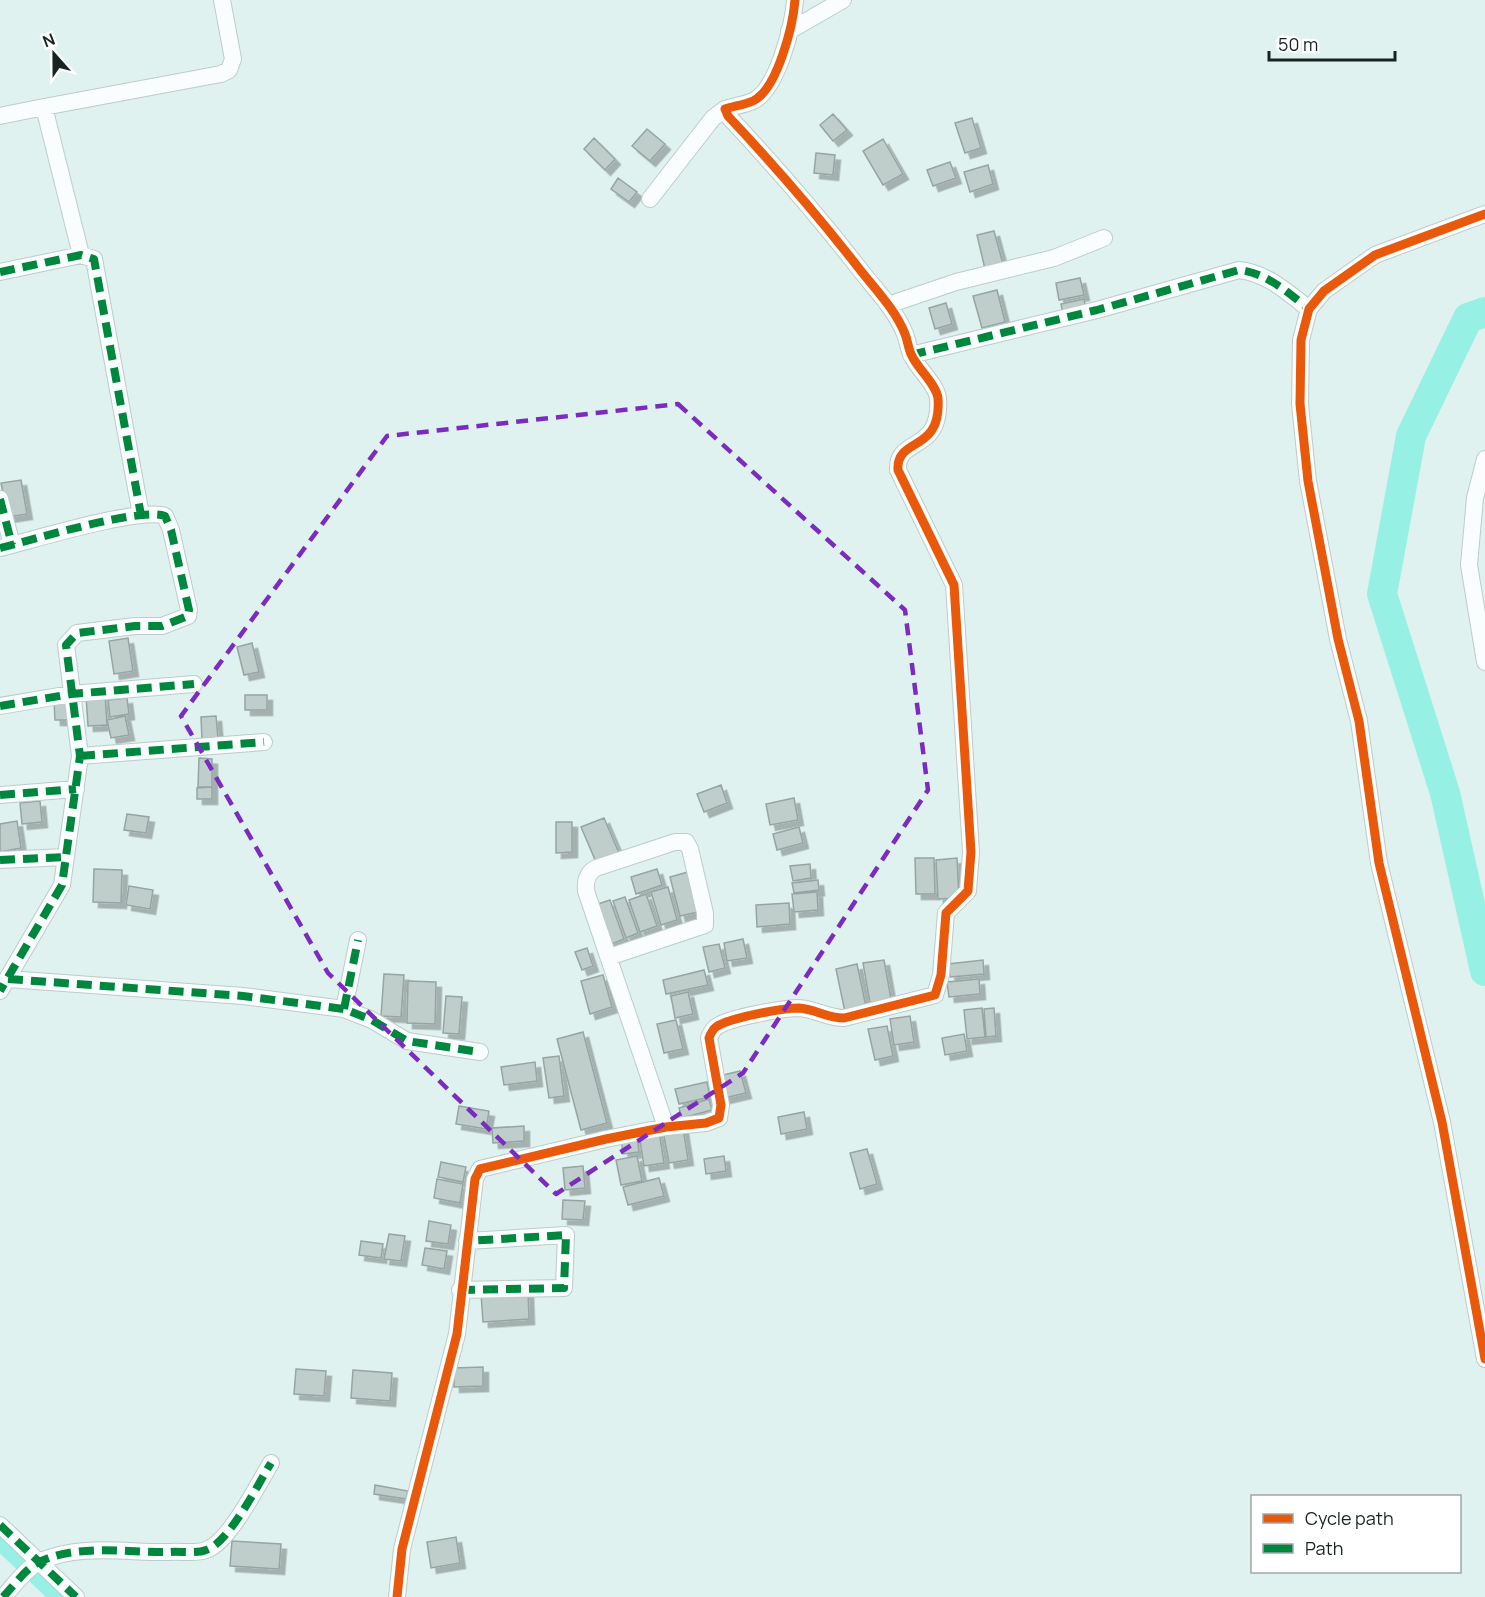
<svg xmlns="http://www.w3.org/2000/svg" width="1485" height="1597" font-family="Manrope,sans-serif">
<defs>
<filter id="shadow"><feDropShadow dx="5.5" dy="5.5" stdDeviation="0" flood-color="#0004"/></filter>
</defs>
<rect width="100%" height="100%" fill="#dff2ef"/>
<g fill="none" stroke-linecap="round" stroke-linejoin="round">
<path stroke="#96f1e4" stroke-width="18" d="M 0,1541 L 59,1597"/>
<path stroke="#96f1e4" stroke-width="30" d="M 1485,312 L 1468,318 L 1411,436 L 1382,594 L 1445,793 L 1485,971"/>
</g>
<path fill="#bfcecb" stroke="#96a5a3" stroke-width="1.5" filter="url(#shadow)" d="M 833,114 L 847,130 L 833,141 L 820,125 Z
M 972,118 L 981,148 L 965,153 L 955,123 Z
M 647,129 L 665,144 L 650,161 L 632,146 Z
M 594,138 L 615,159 L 605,170 L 584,149 Z
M 883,139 L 903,174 L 883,185 L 863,151 Z
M 816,153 L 835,155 L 833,175 L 814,173 Z
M 950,162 L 956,178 L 933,186 L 927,170 Z
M 988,165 L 993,184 L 970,192 L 964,172 Z
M 618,178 L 637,192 L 629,202 L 611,189 Z
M 994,231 L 1003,264 L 985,269 L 977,235 Z
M 1080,278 L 1084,295 L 1059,300 L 1056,283 Z
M 997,290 L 1005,322 L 982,328 L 973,296 Z
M 1084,299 L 1086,310 L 1063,315 L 1061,304 Z
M 946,303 L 952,324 L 935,329 L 929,308 Z
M 21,480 L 27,514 L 8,517 L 1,483 Z
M 128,638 L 133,671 L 114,674 L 109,641 Z
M 252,643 L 259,672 L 244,675 L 237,647 Z
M 105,694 L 107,725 L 88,726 L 86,695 Z
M 245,695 L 267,695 L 267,710 L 245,710 Z
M 127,698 L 129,714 L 110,717 L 108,700 Z
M 54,701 L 70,701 L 70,720 L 55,720 Z
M 125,716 L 129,735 L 111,738 L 107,720 Z
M 216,716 L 218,739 L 202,741 L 201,717 Z
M 199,758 L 212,759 L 212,787 L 198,787 Z
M 721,785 L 727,803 L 704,812 L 697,794 Z
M 212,787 L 212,799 L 197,799 L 197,788 Z
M 794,798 L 798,820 L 770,825 L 766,804 Z
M 40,801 L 42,822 L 22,824 L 20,803 Z
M 127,814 L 149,817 L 146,833 L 124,830 Z
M 604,818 L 619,853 L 596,862 L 581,827 Z
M 17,821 L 21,848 L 0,852 L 0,824 Z
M 556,822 L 572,822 L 572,852 L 556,853 Z
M 799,827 L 803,843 L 777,850 L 773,834 Z
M 915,858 L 934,858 L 935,894 L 916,894 Z
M 957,858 L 959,898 L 938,899 L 936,860 Z
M 810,864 L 811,878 L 793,881 L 790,866 Z
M 94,869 L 122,870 L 121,903 L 93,902 Z
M 657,869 L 662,885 L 636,894 L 631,877 Z
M 688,872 L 698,912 L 680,916 L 670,877 Z
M 818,880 L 819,890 L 794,893 L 792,883 Z
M 129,886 L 153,890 L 150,909 L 126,905 Z
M 668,887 L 677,920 L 661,925 L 651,892 Z
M 817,892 L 818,910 L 794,912 L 792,894 Z
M 646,894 L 657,926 L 640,932 L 629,900 Z
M 625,897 L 638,933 L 626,938 L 613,901 Z
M 610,900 L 624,939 L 609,945 L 595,905 Z
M 789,903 L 790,924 L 757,927 L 756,905 Z
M 743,939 L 747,958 L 727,961 L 724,943 Z
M 719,944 L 725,968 L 709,972 L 703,947 Z
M 587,948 L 593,966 L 582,970 L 575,952 Z
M 884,960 L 891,999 L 870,1003 L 863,963 Z
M 983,960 L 984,974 L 950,977 L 948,964 Z
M 857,964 L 866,1007 L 845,1012 L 836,969 Z
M 704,970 L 708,985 L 666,994 L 663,980 Z
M 384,974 L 404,975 L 401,1017 L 381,1016 Z
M 603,975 L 612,1007 L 590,1014 L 581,981 Z
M 979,979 L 980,994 L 949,997 L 947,982 Z
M 408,981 L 436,982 L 435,1024 L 407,1023 Z
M 688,992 L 693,1014 L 675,1018 L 671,996 Z
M 446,996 L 462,997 L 459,1034 L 443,1033 Z
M 982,1008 L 985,1037 L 967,1039 L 964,1010 Z
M 994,1008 L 996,1036 L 986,1037 L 984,1009 Z
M 910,1016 L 914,1042 L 894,1045 L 890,1019 Z
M 676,1020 L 683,1049 L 664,1053 L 657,1024 Z
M 887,1026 L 893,1056 L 875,1060 L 868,1029 Z
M 583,1032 L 607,1123 L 581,1130 L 557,1039 Z
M 964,1034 L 967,1051 L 945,1055 L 942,1038 Z
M 559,1056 L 564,1096 L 549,1098 L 543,1058 Z
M 535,1062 L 537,1081 L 504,1085 L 501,1067 Z
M 740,1071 L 746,1093 L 724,1098 L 719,1076 Z
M 707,1082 L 710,1097 L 679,1104 L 675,1089 Z
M 709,1099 L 712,1110 L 682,1118 L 679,1108 Z
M 459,1106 L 489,1111 L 486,1129 L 456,1124 Z
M 804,1112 L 807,1129 L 781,1134 L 778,1117 Z
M 524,1126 L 524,1141 L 493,1143 L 492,1128 Z
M 683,1128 L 688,1160 L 669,1163 L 663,1131 Z
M 659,1131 L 664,1163 L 644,1166 L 639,1134 Z
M 637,1136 L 639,1152 L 623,1154 L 621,1138 Z
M 867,1149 L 877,1184 L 860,1189 L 850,1153 Z
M 637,1156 L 642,1181 L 621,1185 L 616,1160 Z
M 724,1156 L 726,1171 L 706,1174 L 704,1159 Z
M 441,1162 L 466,1167 L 463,1182 L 438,1177 Z
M 583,1166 L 585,1188 L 565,1190 L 563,1168 Z
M 659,1178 L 664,1196 L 628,1205 L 623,1187 Z
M 437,1179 L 463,1184 L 460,1203 L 434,1198 Z
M 563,1200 L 585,1201 L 583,1220 L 562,1219 Z
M 429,1221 L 451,1225 L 448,1244 L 426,1241 Z
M 389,1234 L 405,1236 L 401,1261 L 384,1259 Z
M 361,1241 L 383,1244 L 381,1258 L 359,1255 Z
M 425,1248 L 447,1251 L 444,1269 L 422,1265 Z
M 528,1291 L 529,1319 L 483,1322 L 481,1294 Z
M 483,1367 L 483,1386 L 454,1387 L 454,1368 Z
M 296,1369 L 326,1371 L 324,1396 L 294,1394 Z
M 353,1370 L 392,1373 L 390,1401 L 351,1398 Z
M 375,1485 L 408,1491 L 406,1499 L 374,1494 Z
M 456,1537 L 460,1563 L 431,1568 L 427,1542 Z
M 232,1541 L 281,1544 L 279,1569 L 230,1566 Z"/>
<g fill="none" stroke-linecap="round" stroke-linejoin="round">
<defs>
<path id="minor" d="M 789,31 L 843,0
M 0,116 L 44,107
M 650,199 L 713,118 L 725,109
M 1485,214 L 1375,255 L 1324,291 L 1309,309 L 1301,340 L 1300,404 L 1308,481 L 1338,639 L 1359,721 L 1379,863 L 1442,1122 L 1485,1359
M 81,255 L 44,107 L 221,74 L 229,70 L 233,59 L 222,0
M 0,272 L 81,255 L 94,259 L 141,515
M 888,305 L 956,282 L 1054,258 L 1104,238
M 911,355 L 1097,310 L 1239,270 C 1267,273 1287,292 1309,309
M 1485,459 L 1475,498 L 1469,565 L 1485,662
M 0,499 L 12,545
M 0,548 C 33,540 139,507 165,516 L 171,530 L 189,610 L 188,616 L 162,626 L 135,626 L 77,633 L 66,645 L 80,756 L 62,885 L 0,991
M 0,706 L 71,694 L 194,684
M 80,756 L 264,742
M 0,795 L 76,789
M 0,860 L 66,857
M 609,957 L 705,925 L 705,913 L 690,849 L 686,842 L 675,842 L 596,868 C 587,873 585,881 586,891 L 666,1127
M 8,979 L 243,996 L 344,1009 L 372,1020 L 407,1041 L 480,1052
M 344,1009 L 358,940
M 460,1290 L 564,1288 L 566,1235 L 467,1241
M 0,1525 L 76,1597
M 3,1597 C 13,1587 25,1569 39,1562 C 79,1543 127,1553 170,1552 C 180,1551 196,1554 206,1550 C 229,1543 258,1484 271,1463
M 397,1597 L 402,1549 L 457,1334 L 475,1179 L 480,1169 L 606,1139 L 666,1127 L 706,1123 L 719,1118 L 721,1105 L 709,1038 C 711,1033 712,1030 716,1027 C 728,1018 783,1008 799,1008 C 815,1009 827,1018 844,1018 L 935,995 L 941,975 L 946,913 L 968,891 L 971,852 L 954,585 L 898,470 C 896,436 942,454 938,398 C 936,384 918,369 912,356 C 908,349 908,341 905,334 C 896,311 877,291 861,271 C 820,218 774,165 728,116 L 725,109 C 734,106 744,105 753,101 C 777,90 793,26 795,0"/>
</defs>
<use href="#minor" stroke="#bdccca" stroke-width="18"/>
<use href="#minor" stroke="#fafdfd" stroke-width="16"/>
<path stroke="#00873e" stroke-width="8" stroke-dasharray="15 8" stroke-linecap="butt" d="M 0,272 L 81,255 L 94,259 L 141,515
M 911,355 L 1097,310 L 1239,270 C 1267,273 1287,292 1309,309
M 0,499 L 12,545
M 0,548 C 33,540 139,507 165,516 L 171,530 L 189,610 L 188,616 L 162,626 L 135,626 L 77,633 L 66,645 L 80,756 L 62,885 L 0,991
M 0,706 L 71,694 L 194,684
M 80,756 L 264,742
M 0,795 L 76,789
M 0,860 L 66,857
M 8,979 L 243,996 L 344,1009 L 372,1020 L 407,1041 L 480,1052
M 344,1009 L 358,940
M 460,1290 L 564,1288 L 566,1235 L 467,1241
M 0,1525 L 76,1597
M 3,1597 C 13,1587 25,1569 39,1562 C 79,1543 127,1553 170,1552 C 180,1551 196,1554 206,1550 C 229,1543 258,1484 271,1463"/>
<defs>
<path id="cycleway" d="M 1485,214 L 1375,255 L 1324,291 L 1309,309 L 1301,340 L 1300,404 L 1308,481 L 1338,639 L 1359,721 L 1379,863 L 1442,1122 L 1485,1359
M 397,1597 L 402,1549 L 457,1334 L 475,1179 L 480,1169 L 606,1139 L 666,1127 L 706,1123 L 719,1118 L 721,1105 L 709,1038 C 711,1033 712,1030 716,1027 C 728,1018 783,1008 799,1008 C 815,1009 827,1018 844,1018 L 935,995 L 941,975 L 946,913 L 968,891 L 971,852 L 954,585 L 898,470 C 896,436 942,454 938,398 C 936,384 918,369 912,356 C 908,349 908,341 905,334 C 896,311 877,291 861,271 C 820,218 774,165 728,116 L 725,109 C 734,106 744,105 753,101 C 777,90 793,26 795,0"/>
</defs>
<use href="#cycleway" stroke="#fff" stroke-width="13"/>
<use href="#cycleway" stroke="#e8590c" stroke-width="9"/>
</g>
<path fill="none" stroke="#7b2cbf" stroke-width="4.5" stroke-dasharray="12 8" stroke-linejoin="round" d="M 678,404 L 905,610 L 928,790 L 743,1073 L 556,1194 L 328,973 L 181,716 L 387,436 Z"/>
<rect x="1251" y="1495" width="210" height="78" fill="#ffffff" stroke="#a2a7a7" stroke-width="1.5"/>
<rect x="1263" y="1514" width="30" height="9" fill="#e8590c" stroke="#a2a7a7" stroke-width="1.5"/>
<text x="1305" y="1525" font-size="18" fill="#172422">Cycle path</text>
<rect x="1263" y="1544" width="30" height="9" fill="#00873e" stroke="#a2a7a7" stroke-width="1.5"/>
<text x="1305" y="1555" font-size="18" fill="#172422">Path</text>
<g transform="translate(54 54) rotate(339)" stroke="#ffffff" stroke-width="4.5" paint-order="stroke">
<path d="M0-4.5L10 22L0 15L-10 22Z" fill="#172422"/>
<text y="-9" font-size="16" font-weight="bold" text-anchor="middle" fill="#172422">N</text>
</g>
<path d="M1269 51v9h126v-9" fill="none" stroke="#172422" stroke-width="3"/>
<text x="1278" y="51" font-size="18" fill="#172422" stroke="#ffffff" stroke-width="4.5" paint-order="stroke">50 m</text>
</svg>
